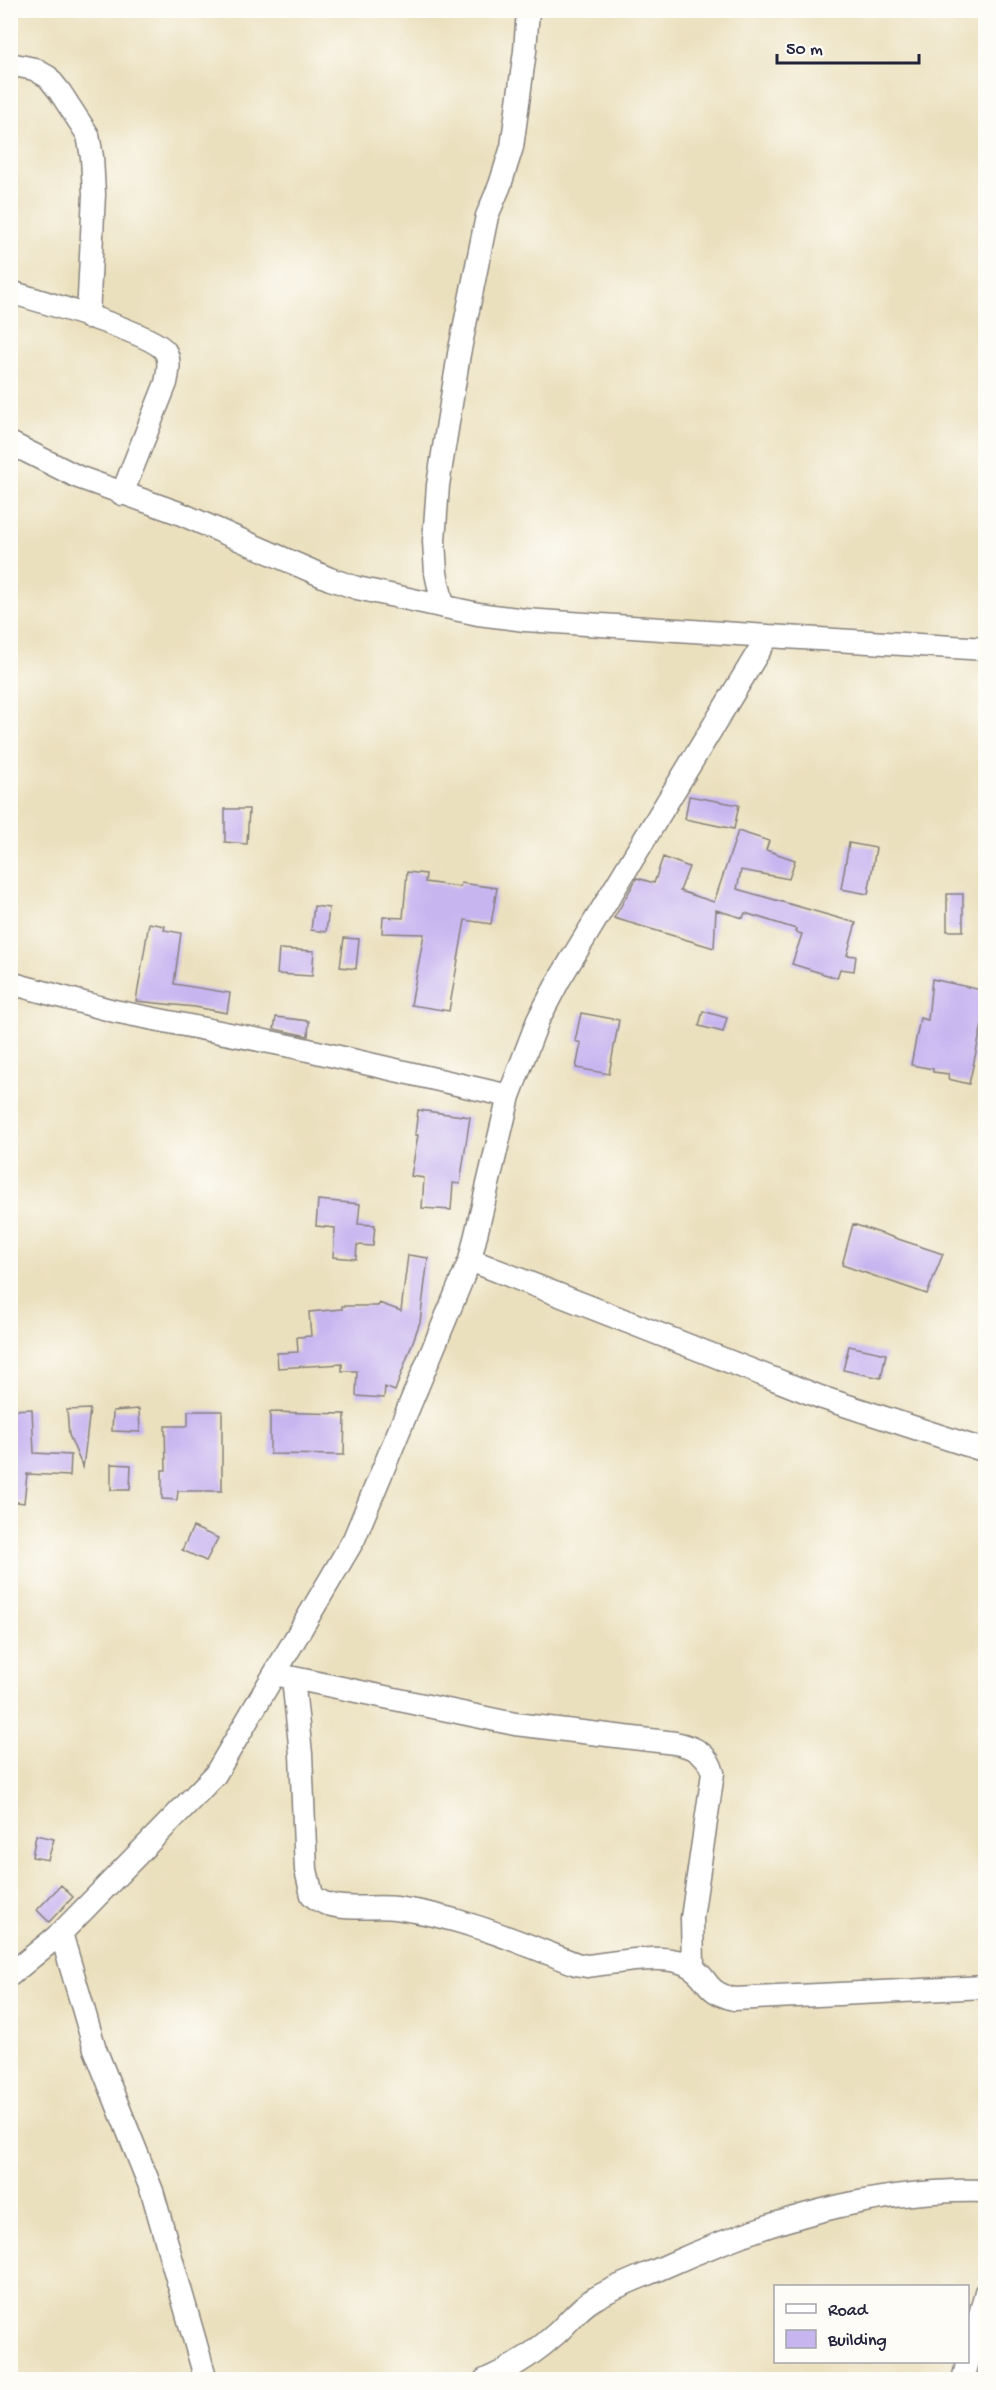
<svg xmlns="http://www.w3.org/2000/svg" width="996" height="2390" font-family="'Gochi Hand',sans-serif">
<rect width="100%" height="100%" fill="#fdfcf7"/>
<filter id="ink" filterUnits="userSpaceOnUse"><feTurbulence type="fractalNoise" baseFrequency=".0167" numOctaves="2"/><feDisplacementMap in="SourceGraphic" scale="12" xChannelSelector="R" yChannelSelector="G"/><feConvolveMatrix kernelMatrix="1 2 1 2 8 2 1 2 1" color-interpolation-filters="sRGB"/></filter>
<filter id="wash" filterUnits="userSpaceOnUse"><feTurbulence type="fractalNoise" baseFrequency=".008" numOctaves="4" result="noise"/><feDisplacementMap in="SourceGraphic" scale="24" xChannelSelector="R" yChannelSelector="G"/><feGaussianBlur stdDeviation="1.35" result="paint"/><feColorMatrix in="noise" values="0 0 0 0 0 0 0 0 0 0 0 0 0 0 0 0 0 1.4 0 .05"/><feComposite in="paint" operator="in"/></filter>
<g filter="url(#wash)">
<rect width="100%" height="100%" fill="#ebe0be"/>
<g id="blocks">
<path fill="#c7b5f0" d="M 689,796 L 739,805 L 734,829 L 685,819 Z
M 225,809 L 249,809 L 247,844 L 225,842 Z
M 738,831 L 769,841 L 766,850 L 795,860 L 789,879 L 741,870 L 737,889 L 856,923 L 847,955 L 856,956 L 854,971 L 840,969 L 837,978 L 792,964 L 802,934 L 795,932 L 796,929 L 745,913 L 743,918 L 716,910 L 714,948 L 614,918 L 637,878 L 654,883 L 663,857 L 689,867 L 680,891 L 714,902 Z
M 849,843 L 876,848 L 868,894 L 841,889 Z
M 407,872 L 426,874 L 425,882 L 460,887 L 461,883 L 497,888 L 491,924 L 465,920 L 449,1011 L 411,1005 L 424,934 L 382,933 L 383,917 L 403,918 Z
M 947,894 L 963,894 L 963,931 L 947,931 Z
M 314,906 L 329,908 L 326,932 L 311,930 Z
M 149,923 L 165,926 L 164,930 L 181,933 L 174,984 L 230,993 L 227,1013 L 195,1007 L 136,1001 Z
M 344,938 L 359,939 L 356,969 L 340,967 Z
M 279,949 L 314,951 L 312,976 L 277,974 Z
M 932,979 L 986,991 L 986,1007 L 969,1084 L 948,1079 L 949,1074 L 933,1072 L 933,1069 L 911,1065 L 920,1018 L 928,1020 Z
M 703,1011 L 727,1018 L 723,1032 L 699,1026 Z
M 581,1013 L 619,1020 L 609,1074 L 576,1068 L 581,1043 L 575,1041 Z
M 276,1017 L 309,1021 L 308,1036 L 274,1029 Z
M 418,1110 L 470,1117 L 460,1184 L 453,1183 L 451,1210 L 422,1208 L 424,1178 L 411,1176 L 418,1135 L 415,1135 Z
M 318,1200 L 360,1204 L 358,1224 L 375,1225 L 373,1246 L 357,1245 L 356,1259 L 333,1257 L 335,1228 L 316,1226 Z
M 853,1224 L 943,1254 L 927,1294 L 842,1265 Z
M 408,1255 L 428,1258 L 420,1322 L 395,1391 L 385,1387 L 384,1398 L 356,1396 L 357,1371 L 342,1371 L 342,1364 L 278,1368 L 277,1353 L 298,1352 L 297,1337 L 311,1336 L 309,1312 L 342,1309 L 342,1306 L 378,1306 L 379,1303 L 401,1311 Z
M 849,1346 L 886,1354 L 881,1378 L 843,1370 Z
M 32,1409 L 34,1453 L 71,1455 L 70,1476 L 27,1474 L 24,1503 L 10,1501 L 13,1431 L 10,1431 L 10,1410 Z
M 90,1409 L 83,1468 L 69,1435 L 67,1410 Z
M 139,1409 L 140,1432 L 112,1431 L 113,1411 Z
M 188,1411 L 222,1411 L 222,1491 L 178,1491 L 177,1500 L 162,1499 L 162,1470 L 166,1470 L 165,1426 L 188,1426 Z
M 270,1412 L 345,1414 L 344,1455 L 270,1454 Z
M 111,1464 L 131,1465 L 130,1490 L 111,1490 Z
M 193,1527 L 218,1538 L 206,1561 L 182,1550 Z
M 36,1835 L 54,1839 L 48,1860 L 32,1857 Z
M 61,1885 L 73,1897 L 49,1922 L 37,1910 Z"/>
</g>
</g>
<g filter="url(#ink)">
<use href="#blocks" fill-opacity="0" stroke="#86817c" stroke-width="1.5"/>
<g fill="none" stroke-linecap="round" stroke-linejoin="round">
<defs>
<path id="minor" d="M 10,64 L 34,69 L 48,77 L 60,92 L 88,135 L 92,157 L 94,194 L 88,317
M 10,292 C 37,300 152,333 165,351 C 171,360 168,373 166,383 L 122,494
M 10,443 L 78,477 L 179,513 L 330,579 L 357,588 L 478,614 L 525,620 L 768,636
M 443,606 L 436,573 L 434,541 L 438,485 L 459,354 L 487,216 L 500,185 L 512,147 L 525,51 L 528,10
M 10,983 L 114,1011 L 295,1047 L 509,1096
M 470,1260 L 820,1397 L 986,1451
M 279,1675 L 515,1724 L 675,1743 C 694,1747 708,1753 713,1773 L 692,1918 L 693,1968
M 293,1678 L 301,1754 L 306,1870 L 312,1895 C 330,1914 371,1905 396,1908 C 459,1916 517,1941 576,1964 L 587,1966 C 615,1963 667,1951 691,1967 C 711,1980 703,1991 734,1999 L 986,1987
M 61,1933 L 95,2049 L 152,2191 L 206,2380
M 10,1975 L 61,1933 L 215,1775 L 354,1539 L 470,1260 L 509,1096 L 538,1020 L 559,980 L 768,636 L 986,649
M 485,2380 C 511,2369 536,2352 557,2333 C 570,2321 578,2308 594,2299 C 615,2286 641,2277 664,2267 C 766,2221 873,2188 986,2191
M 963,2380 L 986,2292"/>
</defs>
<use href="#minor" stroke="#86817c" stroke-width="25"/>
<use href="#minor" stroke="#fff" stroke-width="22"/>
</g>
</g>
<rect width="996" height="2390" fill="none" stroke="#fdfcf7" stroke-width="36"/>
<rect x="774" y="2285" width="195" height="78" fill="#fdfcf7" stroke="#a5a5ac" stroke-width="1.5"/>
<rect x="786" y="2304" width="30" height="9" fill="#ffffff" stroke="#a5a5ac" stroke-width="1.5"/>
<text x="828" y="2315" font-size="18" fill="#22223b">Road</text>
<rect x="786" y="2330" width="30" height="18" fill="#c7b5f0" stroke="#a5a5ac" stroke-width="1.5"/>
<text x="828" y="2345" font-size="18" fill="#22223b">Building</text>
<path d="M777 54v9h142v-9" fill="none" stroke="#22223b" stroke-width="3"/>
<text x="786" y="54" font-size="18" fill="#22223b" stroke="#fdfcf7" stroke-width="4.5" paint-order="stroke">50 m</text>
</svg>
